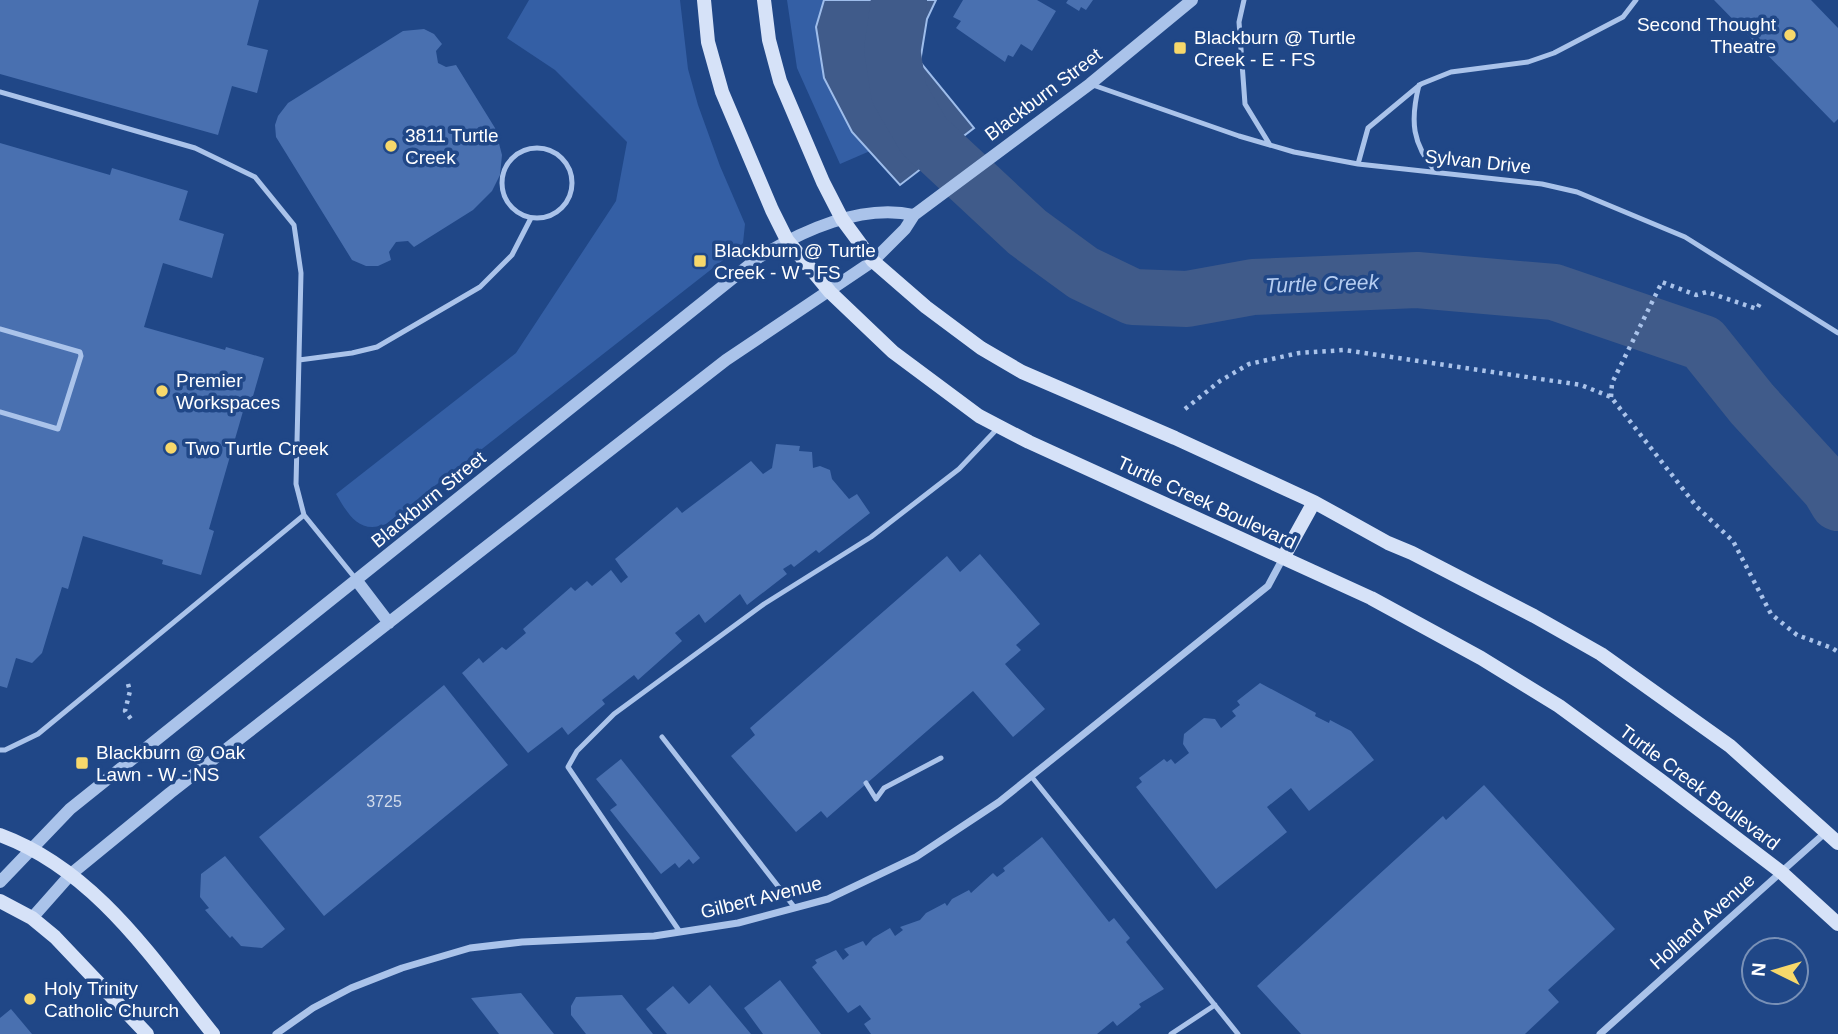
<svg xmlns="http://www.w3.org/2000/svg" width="1838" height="1034" font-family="Arial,sans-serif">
<rect width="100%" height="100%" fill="#204787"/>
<path fill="#345fa5" d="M 529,0 L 680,0 L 688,69 L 698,105 L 720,166 L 745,224 L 743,243 L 736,250 L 386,524 C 359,535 348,514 336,494 L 516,353 L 616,201 L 627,142 L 555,70 L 507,38 Z
M 787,0 L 824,0 L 816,27 L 852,132 L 870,151 L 840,164 L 797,68 Z"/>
<path fill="#405b8a" stroke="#9ebdeb" stroke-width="2" d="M 824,0 L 936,0 L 927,19 L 920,62 L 974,128 L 900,185 L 852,132 L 824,78 L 816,27 Z"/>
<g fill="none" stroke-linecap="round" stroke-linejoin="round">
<path stroke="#405b8a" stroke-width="56" d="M 899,0 L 892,49 L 899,93 L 924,136 L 1027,232 L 1083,273 L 1133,297 L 1187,299 L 1253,287 L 1417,280 L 1554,292 L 1703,343 L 1752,404 L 1829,488 L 1838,503"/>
</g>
<path fill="#4970b0" d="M 0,0 L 259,0 L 247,45 L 268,50 L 257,93 L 232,86 L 218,135 L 0,74 Z
M 963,0 L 1037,0 L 1056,11 L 1032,51 L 1021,44 L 1013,57 L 1008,55 L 1005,62 L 956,28 L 961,21 L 953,17 Z
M 1068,0 L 1093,0 L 1086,10 L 1081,7 L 1079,11 L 1066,3 Z
M 1714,0 L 1811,0 L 1838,28 L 1838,119 L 1834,123 Z
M 424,29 L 434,34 L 442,44 L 436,51 L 438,63 L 446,67 L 456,65 L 495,128 L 502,155 L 500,175 L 492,191 L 473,210 L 414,247 L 408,241 L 396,242 L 389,252 L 391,260 L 378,266 L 366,266 L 352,260 L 276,137 L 275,125 L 278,116 L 288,103 L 403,31 Z
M 0,143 L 110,175 L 112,168 L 188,191 L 179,220 L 224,234 L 212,278 L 163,263 L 144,327 L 225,350 L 226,347 L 264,358 L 251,403 L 246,401 L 209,529 L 214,531 L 201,575 L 162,564 L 163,560 L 83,536 L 68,589 L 62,587 L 42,653 L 32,663 L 16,658 L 7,688 L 0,686 Z
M 776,444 L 800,446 L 799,451 L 812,452 L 813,468 L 820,466 L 830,470 L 832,479 L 849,499 L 857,494 L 870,513 L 819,553 L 816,550 L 794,567 L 791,564 L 783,569 L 787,574 L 747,605 L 740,594 L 705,623 L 699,614 L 675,633 L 682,641 L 638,680 L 634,675 L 602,700 L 605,704 L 568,735 L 562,727 L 528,753 L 462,673 L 479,658 L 483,663 L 502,647 L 506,650 L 526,633 L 523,629 L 571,587 L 575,591 L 587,581 L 592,586 L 611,570 L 621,583 L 628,577 L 615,559 L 677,507 L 682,513 L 751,461 L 763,474 L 772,468 Z
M 980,554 L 1040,624 L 1016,645 L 1021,650 L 1005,664 L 1045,709 L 1013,737 L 973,691 L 827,818 L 821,811 L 796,832 L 731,756 L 755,735 L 750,728 L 947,556 L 960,572 Z
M 1260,683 L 1316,713 L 1315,716 L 1329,723 L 1330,720 L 1351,731 L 1374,760 L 1309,811 L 1291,788 L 1267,807 L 1287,832 L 1216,889 L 1136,787 L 1142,782 L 1139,778 L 1164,759 L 1167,762 L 1171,759 L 1175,764 L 1189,753 L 1183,744 L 1184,734 L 1204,718 L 1215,719 L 1221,728 L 1236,716 L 1232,711 L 1240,705 L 1237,701 Z
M 444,685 L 508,765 L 324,916 L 259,837 Z
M 621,759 L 700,858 L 693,864 L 689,859 L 679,868 L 675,863 L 661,874 L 610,810 L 617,805 L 596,779 Z
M 1484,785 L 1615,929 L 1548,990 L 1559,1002 L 1525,1034 L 1301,1034 L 1257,986 L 1443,816 L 1446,820 Z
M 1042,837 L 1109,922 L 1114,918 L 1130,938 L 1126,942 L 1164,989 L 1139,1004 L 1141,1007 L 1117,1026 L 1113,1021 L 1097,1034 L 871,1034 L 864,1024 L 871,1019 L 860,1005 L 848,1013 L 812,967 L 817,963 L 815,960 L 836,950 L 843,960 L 849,955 L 844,949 L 863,941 L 866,946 L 873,938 L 890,928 L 895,936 L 903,930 L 900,927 L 920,920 L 926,913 L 945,903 L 947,906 L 952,899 L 969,890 L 971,893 L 993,873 L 997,877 L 1005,871 L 1003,868 Z
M 225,856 L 285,929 L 262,948 L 241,946 L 232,936 L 230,938 L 205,910 L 209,908 L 200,897 L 201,874 Z
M 780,980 L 821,1034 L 763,1034 L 744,1008 Z
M 710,985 L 751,1034 L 667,1034 L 646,1009 L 673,986 L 689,1004 Z
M 521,993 L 554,1034 L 499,1034 L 471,998 Z
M 622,995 L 653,1034 L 586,1034 L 571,1015 L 571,1006 L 576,997 Z
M 11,1009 L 32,1034 L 0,1034 L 0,1018 Z"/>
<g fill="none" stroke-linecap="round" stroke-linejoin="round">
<path stroke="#aac3ea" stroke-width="4.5" stroke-dasharray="3.5 5" stroke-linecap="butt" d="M 1611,397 L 1612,383 L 1662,282 L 1696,295 L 1707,292 L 1757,309 L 1760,303
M 1185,409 L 1220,381 L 1249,364 L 1299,353 L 1344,350 L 1581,385 L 1611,397 L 1697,507 L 1733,541 L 1771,614 L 1797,635 L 1832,648 L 1838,652
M 128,684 L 130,691 L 125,711 L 131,719"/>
<path stroke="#aac3ea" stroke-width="5" d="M 1244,0 L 1239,22 L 1245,104 L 1270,145
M 1090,84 L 1239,136 L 1294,152 L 1358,164 L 1542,184 L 1577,192 L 1685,237 L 1838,333
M 1419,85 C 1410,121 1412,144 1436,172
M 0,92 L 195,148 L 255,177 L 294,225 L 301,273 L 296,484 L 304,515 L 355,578
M502 183a35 35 0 1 1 70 0a35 35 0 1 1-70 0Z
M 1358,164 L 1368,128 L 1421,84 L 1451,72 L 1528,62 L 1554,53 L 1623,17 L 1636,0
M 0,329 L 80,352 L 81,356 L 58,429 L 0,412
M 299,360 L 352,353 L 377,347 L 480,287 L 512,255 L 531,218
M 662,737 L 795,908
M 0,750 L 5,750 L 38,734 L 304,515
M 1031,776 L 1238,1034
M 866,783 L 876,799 L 884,788 L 941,758
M 680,932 L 568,767 L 577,751 L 614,714 L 764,604 L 871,537 L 959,469 L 997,429
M 1171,1034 L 1215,1005"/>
<path stroke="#aac3ea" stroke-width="7" d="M 276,1034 L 313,1008 L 351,988 L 402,968 L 470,948 L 522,942 L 654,936 L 738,923 L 828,899 L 916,857 L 999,802 L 1268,586 L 1283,558
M 1600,1034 L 1826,832"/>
<path stroke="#aac3ea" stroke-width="12" d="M 357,581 L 389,623
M 0,882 L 70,809 L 758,258 C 801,231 862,203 914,215
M 32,918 L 71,874 L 170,793 L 726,360 L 873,261 L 905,229 L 914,215 L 1090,84 L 1192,0"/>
<path stroke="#d6e2f8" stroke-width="14" d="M 704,0 L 708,42 L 722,92 L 772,210 L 787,240 L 830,292 L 893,352 L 979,416 L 1029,442 L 1371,598 L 1481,658 L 1559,706 L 1660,780 L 1781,872 L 1838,924
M 764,0 L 769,40 L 780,81 L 823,182 L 842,219 L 873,261 L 926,307 L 981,348 L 1022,372 L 1175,438 L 1314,502 L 1388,543 L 1412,553 L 1534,616 L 1601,654 L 1730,746 L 1838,843
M 1283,558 L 1314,502
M 0,835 C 95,870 152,958 213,1034
M 0,901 L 32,918 L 55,937 L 147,1034"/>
</g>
<g fill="#f7d86b" stroke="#204787" stroke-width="2.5">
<circle cx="1790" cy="35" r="7"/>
<rect x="1173" y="41" width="14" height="14" rx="3.5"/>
<circle cx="391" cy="146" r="7"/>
<rect x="693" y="254" width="14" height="14" rx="3.5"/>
<circle cx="162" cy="391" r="7"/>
<circle cx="171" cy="448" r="7"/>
<rect x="75" y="756" width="14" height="14" rx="3.5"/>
<circle cx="30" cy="999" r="7"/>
</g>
<g text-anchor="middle" stroke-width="7" stroke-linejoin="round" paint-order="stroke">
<g font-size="16" fill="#d2dbeb">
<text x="384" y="807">3725</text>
</g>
<g font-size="19" fill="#fff" stroke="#204787" text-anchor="start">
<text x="1776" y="31" text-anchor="end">Second Thought<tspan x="1776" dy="22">Theatre</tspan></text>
<text x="1194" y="44">Blackburn @ Turtle<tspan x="1194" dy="22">Creek - E - FS</tspan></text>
<text x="405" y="142">3811 Turtle<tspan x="405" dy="22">Creek</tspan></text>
<text x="714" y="257">Blackburn @ Turtle<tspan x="714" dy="22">Creek - W - FS</tspan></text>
<text x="176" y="387">Premier<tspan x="176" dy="22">Workspaces</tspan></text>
<text x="185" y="455">Two Turtle Creek</text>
<text x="96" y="759">Blackburn @ Oak<tspan x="96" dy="22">Lawn - W - NS</tspan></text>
<text x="44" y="995">Holy Trinity<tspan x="44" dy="22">Catholic Church</tspan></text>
</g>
<g font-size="19" fill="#fff" stroke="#204787">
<text transform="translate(1043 94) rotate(-37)" y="7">Blackburn Street</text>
<text transform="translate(1478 161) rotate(6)" y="7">Sylvan Drive</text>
<text transform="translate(428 499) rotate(-39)" y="7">Blackburn Street</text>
<text transform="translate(1207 502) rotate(25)" y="7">Turtle Creek Boulevard</text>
<text transform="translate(1700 787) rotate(37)" y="7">Turtle Creek Boulevard</text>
<text transform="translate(761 897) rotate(-14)" y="7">Gilbert Avenue</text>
<text transform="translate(1702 921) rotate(-42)" y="7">Holland Avenue</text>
</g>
<g font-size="21" font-style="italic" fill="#b6cdf1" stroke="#204787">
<text transform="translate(1322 284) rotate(-2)" y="7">Turtle Creek</text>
</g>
</g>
<g transform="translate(1775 971) rotate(275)"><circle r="33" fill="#204787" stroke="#7991b7" stroke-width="2"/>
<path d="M0-5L12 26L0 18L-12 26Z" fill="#f7d86b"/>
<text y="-10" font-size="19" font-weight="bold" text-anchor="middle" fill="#ffffff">N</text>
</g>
</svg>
